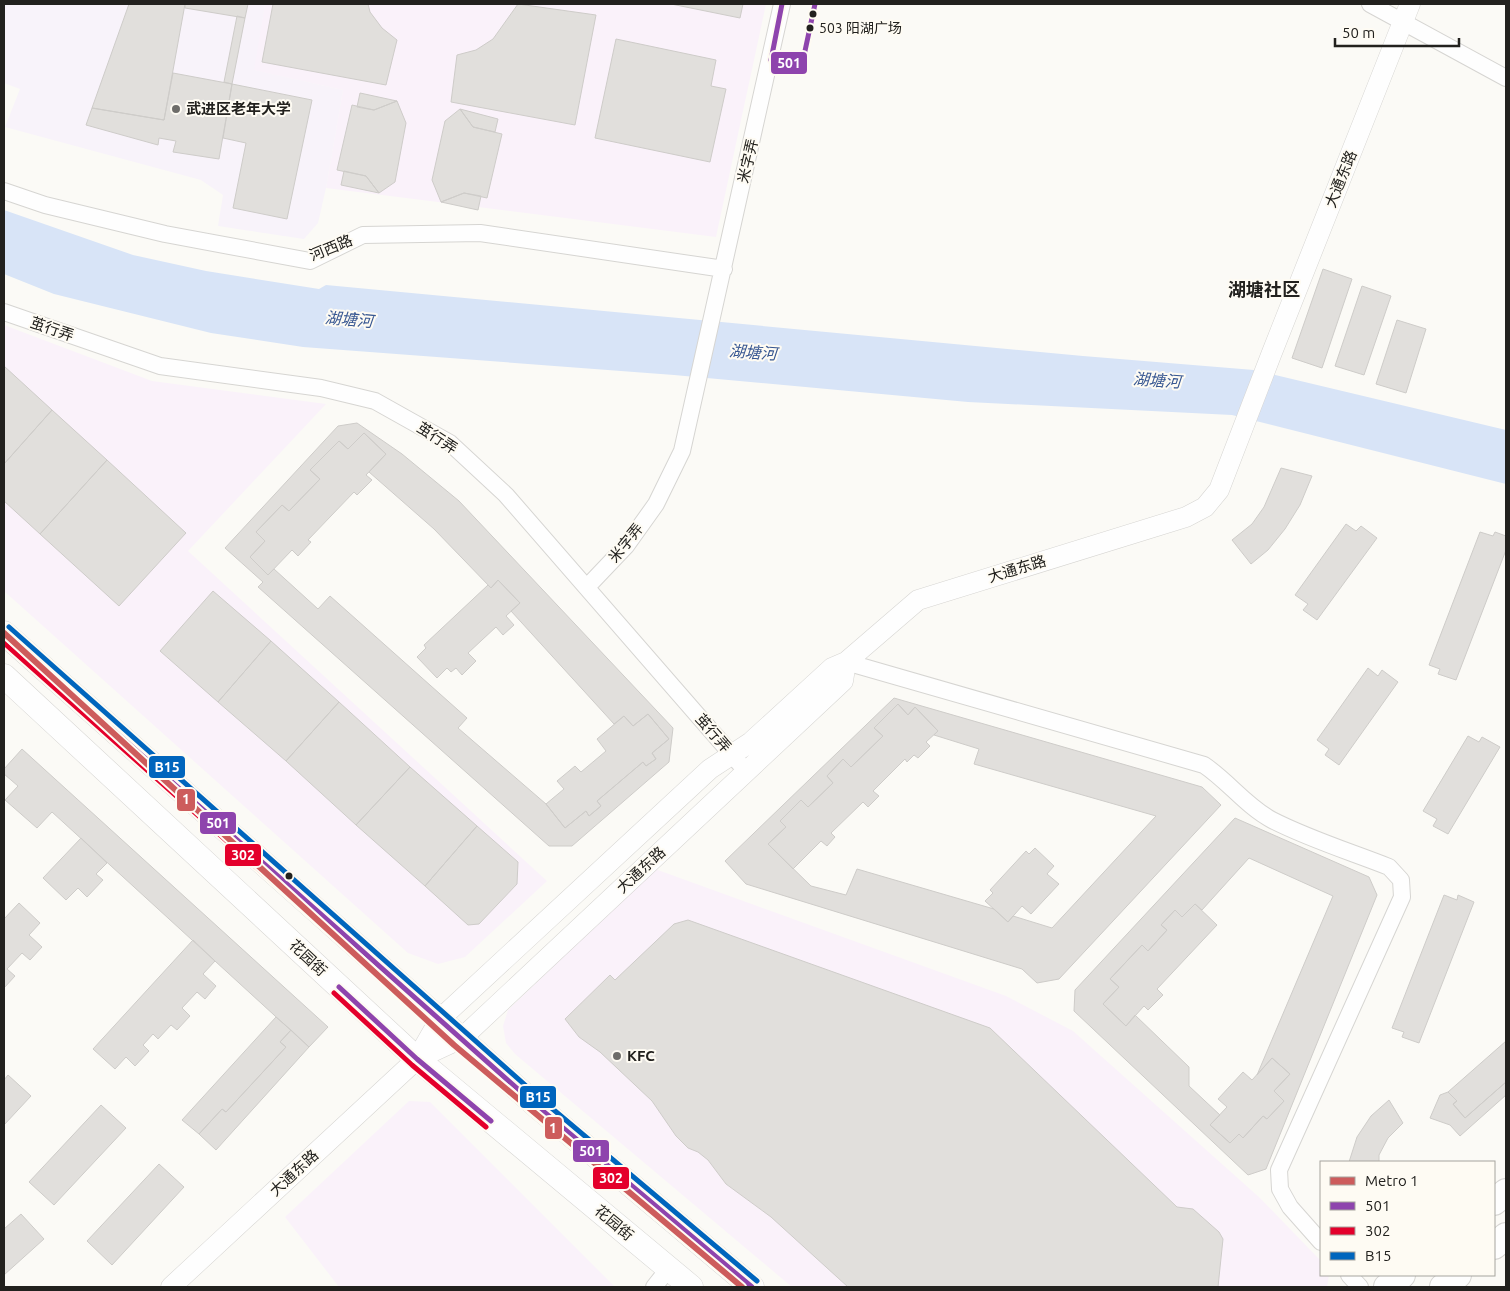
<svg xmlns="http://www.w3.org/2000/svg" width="1510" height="1291" font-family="Ubuntu,'Noto Sans SC',sans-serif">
<rect width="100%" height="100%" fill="#fbfaf6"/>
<path fill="#faf2fa" d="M 265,4 L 766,4 L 716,237 L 326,188 L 343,90 L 253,70 Z
M 4,325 L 152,381 L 326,404 L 188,551 L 547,881 L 465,957 L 438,964 L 408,953 L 4,591 Z
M 655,869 L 1006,996 L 1073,1031 L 1260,1198 L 1321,1261 L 1321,1275 L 1329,1275 L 1327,1287 L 792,1287 L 515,1054 L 506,1043 L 503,1026 L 508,1010 Z
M 409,1101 L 430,1102 L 615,1287 L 339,1287 L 285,1217 Z"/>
<path fill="#f8f3fa" d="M 4,4 L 265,4 L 254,70 L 343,90 L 326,188 L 318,223 L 304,239 L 218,226 L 223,195 L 201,180 L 5,127 L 20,89 L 4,83 Z"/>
<path fill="#d8e4f7" d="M 4,210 L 133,255 L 206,271 L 319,289 L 326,285 L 1083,356 L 1254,370 L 1506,430 L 1506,484 L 1232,415 L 968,402 L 674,375 L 303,347 L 211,333 L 54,294 L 4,274 Z"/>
<path fill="#e1dfdc" stroke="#ceccc9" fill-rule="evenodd" d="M 129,4 L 185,4 L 164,120 L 92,108 Z
M 185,4 L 248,4 L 245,18 L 185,8 Z
M 273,4 L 368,4 L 370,12 L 382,28 L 397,40 L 386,85 L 262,62 Z
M 518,4 L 596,15 L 575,125 L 451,102 L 457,55 L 476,50 L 493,39 Z
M 671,4 L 743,4 L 740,18 Z
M 237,16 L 245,18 L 232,84 L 224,82 Z
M 616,39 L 716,60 L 711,86 L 726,89 L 710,162 L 595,138 Z
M 173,73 L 232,84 L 219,159 L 173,152 L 176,141 L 159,138 L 158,145 L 86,125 L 92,108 L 164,120 Z
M 232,84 L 312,100 L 287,219 L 233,208 L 246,143 L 223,138 Z
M 360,93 L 397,101 L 374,110 L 357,107 Z
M 397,101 L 406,123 L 395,182 L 379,193 L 366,176 L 337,170 L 352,105 L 374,110 Z
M 460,109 L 473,127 L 502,134 L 487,198 L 464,193 L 441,202 L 432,180 L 445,121 Z
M 460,109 L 498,119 L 495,132 L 473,127 Z
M 344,171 L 366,176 L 379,193 L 341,185 Z
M 464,193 L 481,196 L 478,210 L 441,202 Z
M 1323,269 L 1352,279 L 1322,368 L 1292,358 Z
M 1362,286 L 1391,296 L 1364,375 L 1335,366 Z
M 1397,320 L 1426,329 L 1406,393 L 1376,384 Z
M 4,366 L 52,410 L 4,464 Z
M 52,410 L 107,460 L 40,534 L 4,501 L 4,464 Z
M 357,423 L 402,454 L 459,501 L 673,728 L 669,762 L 572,846 L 549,846 L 258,587 L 263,582 L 225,548 L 338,426 ZM 364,433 L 386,454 L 369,472 L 434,529 L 491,588 L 498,580 L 520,603 L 511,611 L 614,724 L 624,716 L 633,726 L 648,714 L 669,739 L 652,753 L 656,759 L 646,766 L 643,762 L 597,801 L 601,806 L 589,816 L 586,811 L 565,828 L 546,804 L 458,728 L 467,718 L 330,596 L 318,609 L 274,569 L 268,575 L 250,557 L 265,541 L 256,532 L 282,505 L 289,511 L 320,479 L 310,470 L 339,441 L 348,449 Z
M 364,433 L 386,454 L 366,475 L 372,480 L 357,495 L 354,492 L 308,540 L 311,542 L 298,556 L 292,550 L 268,575 L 250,557 L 265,541 L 256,532 L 282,505 L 289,511 L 320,479 L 310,470 L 339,441 L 348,449 Z
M 107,460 L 186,533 L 119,606 L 40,534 Z
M 1281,468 L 1312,476 L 1300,505 L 1285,529 L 1268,550 L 1251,564 L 1232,540 L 1252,524 L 1264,507 Z
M 1346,524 L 1356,531 L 1361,526 L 1377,538 L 1317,620 L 1303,610 L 1308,604 L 1295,595 Z
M 1480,532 L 1493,536 L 1495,532 L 1506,536 L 1506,550 L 1456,680 L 1438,674 L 1440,669 L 1429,665 Z
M 498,580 L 520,603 L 506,616 L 514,625 L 503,635 L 496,627 L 468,653 L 476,661 L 462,675 L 456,668 L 451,672 L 447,668 L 437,678 L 417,657 L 426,648 L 424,645 L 488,585 L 491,588 Z
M 213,591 L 271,641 L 218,702 L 160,651 Z
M 271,641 L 339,702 L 286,761 L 218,702 Z
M 1368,668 L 1378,676 L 1382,670 L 1398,682 L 1339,765 L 1325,755 L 1329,749 L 1317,740 Z
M 894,698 L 1202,787 L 1221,805 L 1059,979 L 1037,983 L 1022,969 L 746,884 L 725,861 ZM 898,704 L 908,715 L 915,707 L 938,731 L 934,735 L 979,749 L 974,764 L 1156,816 L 1052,928 L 1013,916 L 1008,922 L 994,909 L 857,869 L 846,895 L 811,886 L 768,844 L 786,827 L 780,821 L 801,800 L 808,807 L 833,783 L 827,776 L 843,759 L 851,767 L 883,736 L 874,728 Z
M 339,702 L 410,767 L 356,825 L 286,761 Z
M 898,704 L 908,715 L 915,707 L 938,731 L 926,742 L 930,746 L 918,758 L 914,755 L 907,762 L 905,759 L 873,791 L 879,796 L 868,807 L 863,802 L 831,833 L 835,837 L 827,846 L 821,841 L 793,869 L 768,844 L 786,827 L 780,821 L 801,800 L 808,807 L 833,783 L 827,776 L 843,759 L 851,767 L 883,736 L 874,728 Z
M 648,714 L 669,739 L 652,753 L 656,759 L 646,766 L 643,762 L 597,801 L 601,806 L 589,816 L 586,811 L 565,828 L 546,804 L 564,789 L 557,781 L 575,766 L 581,772 L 606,751 L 597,739 L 624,716 L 633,726 Z
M 1468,736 L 1479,742 L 1482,737 L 1500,747 L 1448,834 L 1433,826 L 1437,819 L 1423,811 Z
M 22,749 L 328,1027 L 309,1047 L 52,812 L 37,828 L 5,800 L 18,786 L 4,774 L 4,769 Z
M 410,767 L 477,826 L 425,886 L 356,825 Z
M 1235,818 L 1369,877 L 1377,895 L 1266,1169 L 1248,1175 L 1074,1011 L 1075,990 ZM 1249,858 L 1333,896 L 1257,1075 L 1272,1058 L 1290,1074 L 1274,1091 L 1284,1101 L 1267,1119 L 1263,1116 L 1243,1138 L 1239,1134 L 1230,1143 L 1210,1125 L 1220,1115 L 1189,1086 L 1189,1067 L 1135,1015 L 1126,1026 L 1103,1004 L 1119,987 L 1110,979 L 1142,945 L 1148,951 L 1167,930 L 1161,925 L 1175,910 L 1182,917 L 1195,904 L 1202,910 Z
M 477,826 L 518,862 L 517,884 L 479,924 L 468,925 L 425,886 Z
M 81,838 L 107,863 L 96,874 L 103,880 L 87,897 L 78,888 L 66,900 L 43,878 Z
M 1035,848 L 1054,866 L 1047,874 L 1059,884 L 1031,914 L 1022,906 L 1008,922 L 985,901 L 993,893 L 990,890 L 1026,851 L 1029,854 Z
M 1444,895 L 1457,900 L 1458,895 L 1474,902 L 1419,1043 L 1402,1037 L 1404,1032 L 1392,1028 Z
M 19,903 L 40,923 L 29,935 L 42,947 L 30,960 L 22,953 L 7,969 L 15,976 L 4,988 L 4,919 Z
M 1195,904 L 1217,925 L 1157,989 L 1163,995 L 1148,1010 L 1144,1006 L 1126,1026 L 1103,1004 L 1119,987 L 1110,979 L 1142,945 L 1148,951 L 1167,930 L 1161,925 L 1175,910 L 1182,917 Z
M 688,920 L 990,1028 L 1177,1207 L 1193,1209 L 1219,1232 L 1223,1239 L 1218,1287 L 848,1287 L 771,1217 L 726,1184 L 708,1160 L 698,1152 L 688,1148 L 676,1136 L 652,1101 L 600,1052 L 579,1037 L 565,1019 L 610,975 L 615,980 L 674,924 Z
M 193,940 L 215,961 L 203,974 L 216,986 L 205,999 L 197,992 L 182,1008 L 190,1016 L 177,1030 L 171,1025 L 158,1039 L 153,1034 L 143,1045 L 149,1051 L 135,1066 L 126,1057 L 115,1069 L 93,1049 Z
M 276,1017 L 291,1030 L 280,1042 L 286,1047 L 226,1112 L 222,1109 L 199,1134 L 182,1120 Z
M 291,1030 L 309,1047 L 216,1150 L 199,1134 L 222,1109 L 226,1112 L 286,1047 L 280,1042 Z
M 1506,1041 L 1506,1082 L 1465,1118 L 1453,1104 L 1457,1101 L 1448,1092 Z
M 1272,1058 L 1290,1074 L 1274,1091 L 1284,1101 L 1267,1119 L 1263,1116 L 1243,1138 L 1239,1134 L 1230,1143 L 1210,1125 L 1227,1107 L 1218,1099 L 1243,1072 L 1252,1080 Z
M 8,1075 L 31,1096 L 4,1125 L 4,1080 Z
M 1506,1082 L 1506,1095 L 1460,1136 L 1450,1125 L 1430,1118 L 1440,1095 L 1448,1092 L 1457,1101 L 1453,1104 L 1465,1118 Z
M 1389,1100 L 1403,1123 L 1388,1138 L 1379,1155 L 1379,1162 L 1349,1162 L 1357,1137 L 1371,1116 Z
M 101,1105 L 126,1128 L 54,1205 L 29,1182 Z
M 159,1164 L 184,1187 L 112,1265 L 87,1241 Z
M 21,1214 L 44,1239 L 4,1275 L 4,1229 Z"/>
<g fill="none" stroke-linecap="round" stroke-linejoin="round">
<defs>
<path id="minor" d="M 1370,4 L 1506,78
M 4,191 L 45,205 L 165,234 L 310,261 L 363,235 L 480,233 L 724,269
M 4,312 L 160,366 L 321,388 L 375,401 L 450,443 L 506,495 L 740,764
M 587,587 L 626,546 L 656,504 L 682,451 L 782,4
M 846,662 L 1204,765 C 1228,781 1246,806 1272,820 C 1309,839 1351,852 1389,867 L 1401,880 L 1402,897 L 1279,1170 L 1280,1189 L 1290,1207 L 1321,1242
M 1349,1275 L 1360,1287
M 654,1287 L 669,1268"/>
<path id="tertiary" d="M 417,1059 L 462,1038 L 843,681 L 846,662
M 171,1287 L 417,1059 L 440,1019 L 710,769 L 751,742 L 832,668 L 846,662 L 918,600 L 1186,517 L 1205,507 L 1219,490 L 1271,355 L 1410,4"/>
<path id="secondary" d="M 4,633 L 537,1106 L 752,1287
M 4,676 L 417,1059 L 691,1287"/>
<path id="primary" d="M 1494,1202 L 1506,1192
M 1494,1246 L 1506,1236
M 1387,1287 L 1402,1275
M 1443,1287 L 1458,1275"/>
</defs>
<use href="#minor" stroke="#d6d5d2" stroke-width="18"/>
<use href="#tertiary" stroke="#d6d5d2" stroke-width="21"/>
<use href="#secondary" stroke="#d6d5d2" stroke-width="25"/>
<use href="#primary" stroke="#d6d5d2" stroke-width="28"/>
<use href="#minor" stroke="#fefefe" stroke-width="16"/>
<use href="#tertiary" stroke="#fefefe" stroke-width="20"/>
<use href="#secondary" stroke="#fefefe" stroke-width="24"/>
<use href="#primary" stroke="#fefefe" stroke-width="26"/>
<defs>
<path id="bus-1" d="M 782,4 L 771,60 L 802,65 L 815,4
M 4,633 L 537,1106 L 752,1287
M 339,987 L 417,1059 L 491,1121"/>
<path id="bus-2" d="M 4,643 L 532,1112 L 741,1287
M 334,993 L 412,1065 L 486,1127"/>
<path id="bus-3" d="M 9,627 L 542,1100 L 757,1281"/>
</defs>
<use href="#bus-1" stroke="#fefbf3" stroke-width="9"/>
<use href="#bus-2" stroke="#fefbf3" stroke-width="9"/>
<use href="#bus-3" stroke="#fefbf3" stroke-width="9"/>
<use href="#bus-1" stroke="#8e44ad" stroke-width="5"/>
<use href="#bus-2" stroke="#e4002b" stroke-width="5"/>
<use href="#bus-3" stroke="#0065bd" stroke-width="5"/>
<defs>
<path id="metro-1" d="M 4,633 L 454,1045 L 742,1287"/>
</defs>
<use href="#metro-1" stroke="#fefbf3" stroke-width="10"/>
<use href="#metro-1" stroke="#cd5c5c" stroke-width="6"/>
</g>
<g fill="#22211e" stroke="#fefbf3" stroke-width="2">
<circle cx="813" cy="14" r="4.5"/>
<circle cx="810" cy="28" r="4.5"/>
<circle cx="289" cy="876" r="4.5"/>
</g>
<g fill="#6e6d6a" stroke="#fefbf3" stroke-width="2">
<circle cx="176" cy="109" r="5"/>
<circle cx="617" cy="1056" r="5"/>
</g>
<g text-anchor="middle" stroke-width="4" stroke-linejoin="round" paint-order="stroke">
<g font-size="14" fill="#22211e" stroke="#fefbf3" text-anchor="start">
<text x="819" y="33">503 阳湖广场</text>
</g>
<g font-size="15" font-weight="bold" fill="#22211e" stroke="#fefbf3" text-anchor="start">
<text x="186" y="114">武进区老年大学</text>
<text x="627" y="1061">KFC</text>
</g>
<g font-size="15" fill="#22211e" stroke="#fefbf3">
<text transform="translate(748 161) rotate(-77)" y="5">米字弄</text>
<text transform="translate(1341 179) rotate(-68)" y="5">大通东路</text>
<text transform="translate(331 248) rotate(-22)" y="5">河西路</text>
<text transform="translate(52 329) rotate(19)" y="5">茧行弄</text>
<text transform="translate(437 438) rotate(33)" y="5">茧行弄</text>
<text transform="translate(626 543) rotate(-51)" y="5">米字弄</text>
<text transform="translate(1017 569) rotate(-17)" y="5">大通东路</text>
<text transform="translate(713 733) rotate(49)" y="5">茧行弄</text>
<text transform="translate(641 870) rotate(-43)" y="5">大通东路</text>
<text transform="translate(308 958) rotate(43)" y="5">花园街</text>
<text transform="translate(294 1173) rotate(-43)" y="5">大通东路</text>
<text transform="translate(614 1223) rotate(40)" y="5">花园街</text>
</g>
<g font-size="16" font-style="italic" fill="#365691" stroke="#fefbf3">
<text transform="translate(349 319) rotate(5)" y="6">湖塘河</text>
<text transform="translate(753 352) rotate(4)" y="6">湖塘河</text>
<text transform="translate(1157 380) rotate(4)" y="6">湖塘河</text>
</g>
<g font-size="18" font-weight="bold" fill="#22211e" stroke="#fefbf3">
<text x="1264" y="296">湖塘社区</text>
</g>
</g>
<g stroke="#fefbf3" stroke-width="2">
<rect x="770" y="51" width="38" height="24" rx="5" fill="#8e44ad"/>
<rect x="148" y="755" width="38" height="24" rx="5" fill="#0065bd"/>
<rect x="176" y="788" width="20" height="24" rx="5" fill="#cd5c5c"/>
<rect x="199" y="811" width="38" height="24" rx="5" fill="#8e44ad"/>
<rect x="224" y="843" width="38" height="24" rx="5" fill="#e4002b"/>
<rect x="519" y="1085" width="38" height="24" rx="5" fill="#0065bd"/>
<rect x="544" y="1116" width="19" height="24" rx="5" fill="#cd5c5c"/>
<rect x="572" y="1139" width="38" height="24" rx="5" fill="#8e44ad"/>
<rect x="592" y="1166" width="38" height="24" rx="5" fill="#e4002b"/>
</g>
<g font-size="14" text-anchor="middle" font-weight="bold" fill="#fff">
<text x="789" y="68">501</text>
<text x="167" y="772">B15</text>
<text x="186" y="804">1</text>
<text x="218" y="828">501</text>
<text x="243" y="860">302</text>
<text x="538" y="1102">B15</text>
<text x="553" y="1133">1</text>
<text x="591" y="1156">501</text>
<text x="611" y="1183">302</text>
</g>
<rect width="1510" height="1291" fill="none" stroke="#22211e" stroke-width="10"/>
<rect x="1320" y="1161" width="175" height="115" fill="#fefbf3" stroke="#a6a49e"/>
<rect x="1330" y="1177" width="25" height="8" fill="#cd5c5c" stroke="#a6a49e"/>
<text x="1365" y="1186" font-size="15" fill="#22211e">Metro 1</text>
<rect x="1330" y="1202" width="25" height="8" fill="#8e44ad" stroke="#a6a49e"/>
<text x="1365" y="1211" font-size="15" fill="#22211e">501</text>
<rect x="1330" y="1227" width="25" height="8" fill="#e4002b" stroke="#a6a49e"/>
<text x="1365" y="1236" font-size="15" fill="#22211e">302</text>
<rect x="1330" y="1252" width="25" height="8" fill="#0065bd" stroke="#a6a49e"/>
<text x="1365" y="1261" font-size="15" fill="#22211e">B15</text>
<path d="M1335 38v8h124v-8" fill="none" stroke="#22211e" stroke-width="2.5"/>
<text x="1342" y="38" font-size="15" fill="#22211e" stroke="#fefbf3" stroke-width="4" paint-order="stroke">50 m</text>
</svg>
